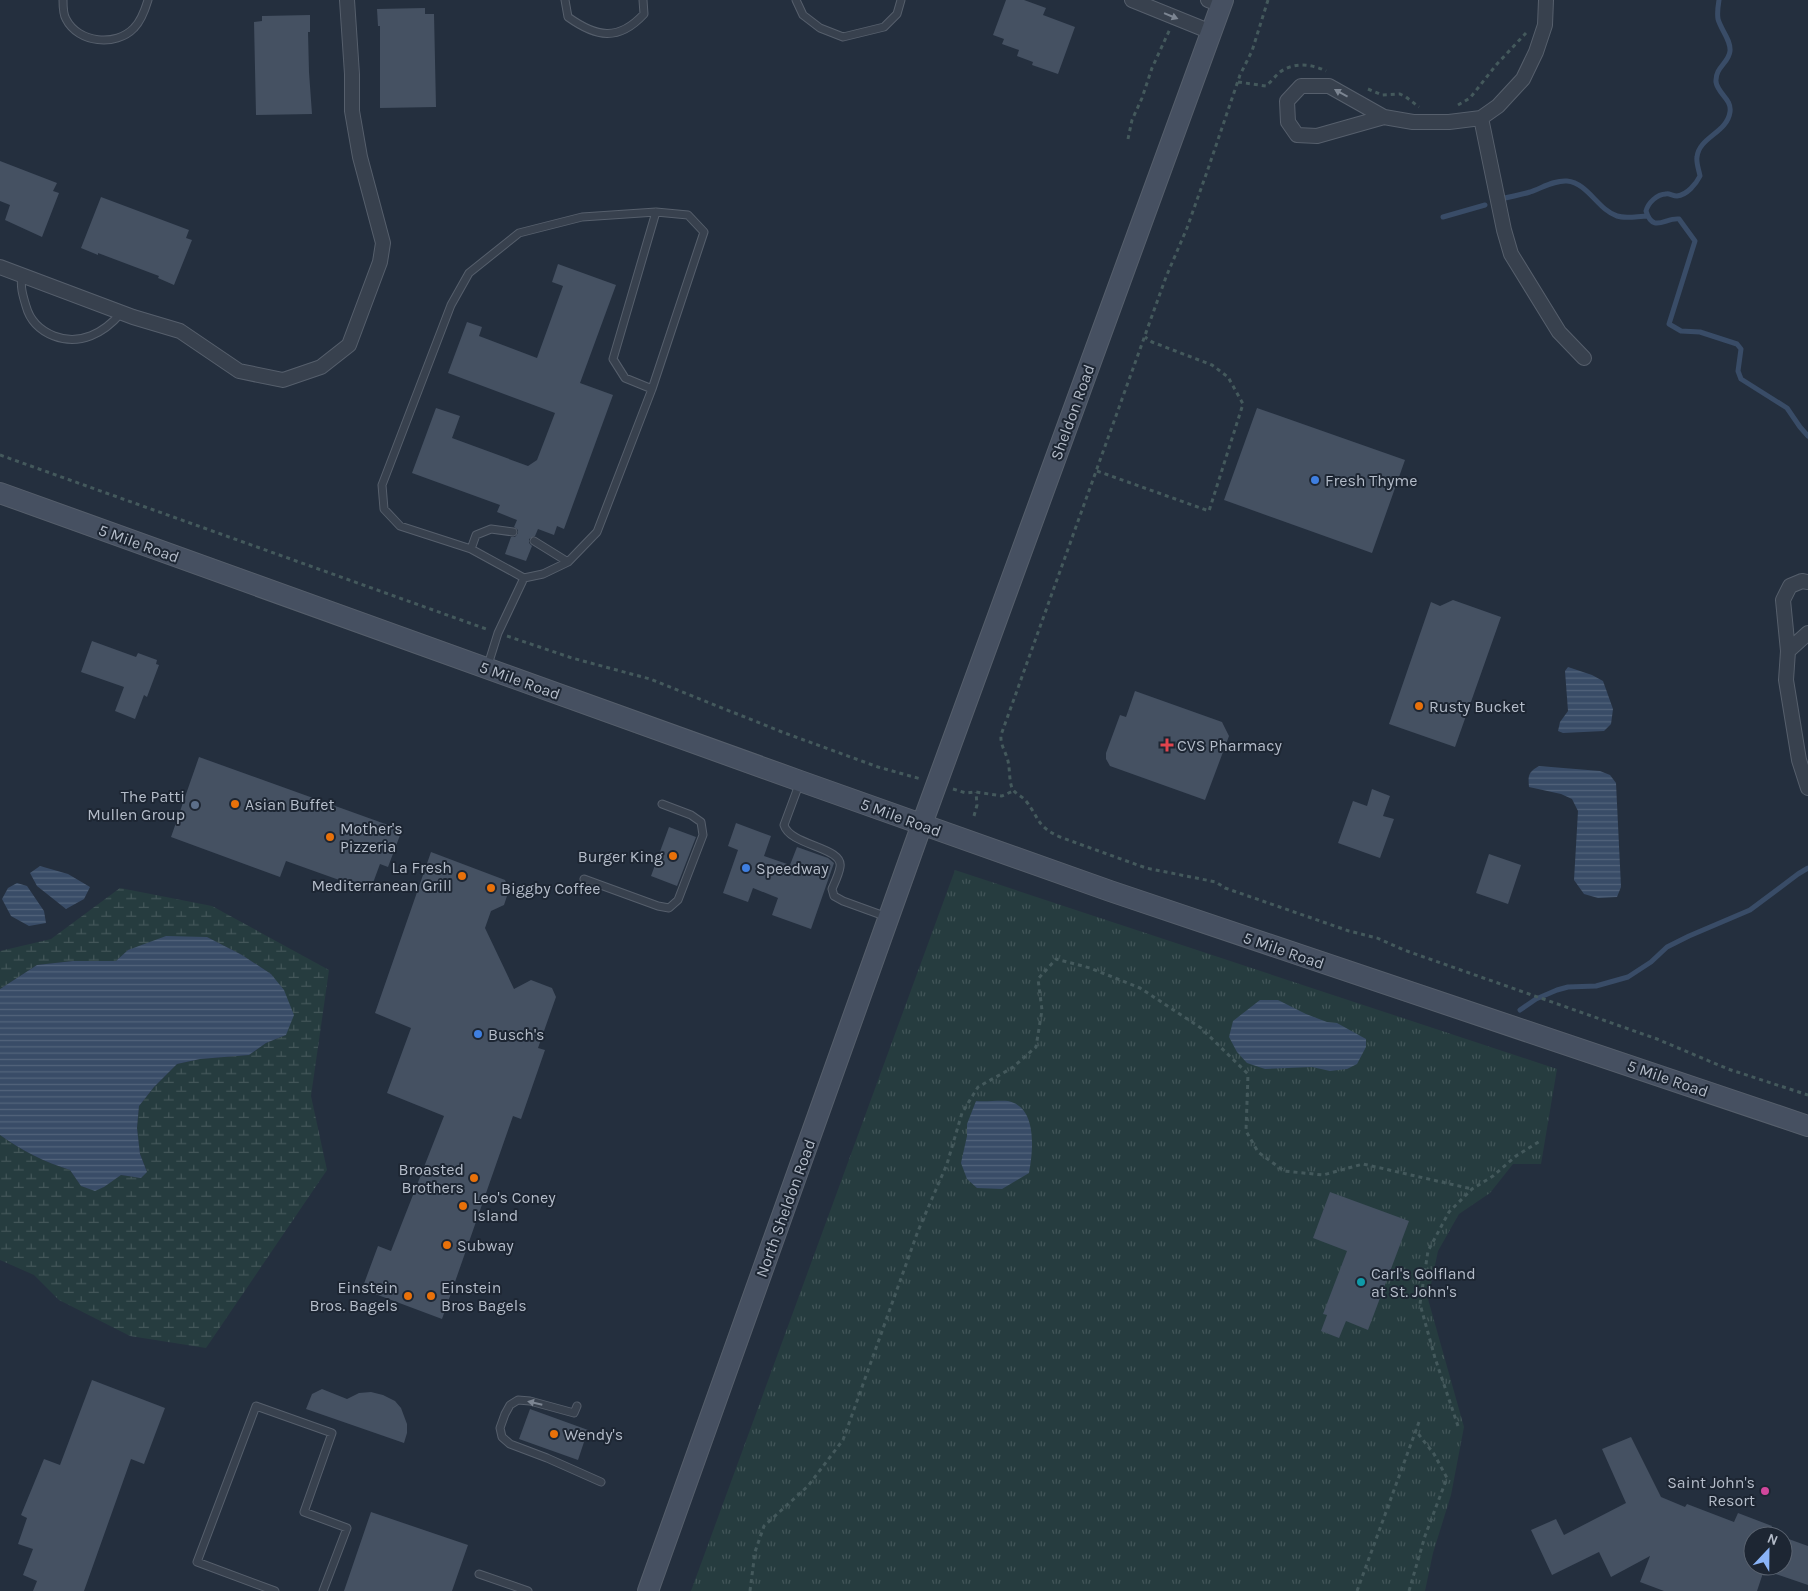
<svg xmlns="http://www.w3.org/2000/svg" width="1808" height="1591" font-family="Karla,sans-serif">
<defs>
<pattern id="grass-tufts" width="24" height="20" patternUnits="userSpaceOnUse" patternTransform="scale(1.25)"><rect width="24" height="20" fill="#263c3f"/><path d="M3 7l-1-3M5 7V3M7 7l1-3M15 17l-1-3M17 17v-4M19 17l1-3" fill="none" stroke="#435659"/></pattern>
<pattern id="wetland-marsh" width="20" height="14" patternUnits="userSpaceOnUse" patternTransform="scale(1.25)"><rect width="20" height="14" fill="#263c3f"/><path d="M1 5h8M5 5V1M11 12h8M15 12V8" fill="none" stroke="#435659"/></pattern>
<pattern id="water-rules" width="6" height="5" patternUnits="userSpaceOnUse" patternTransform="scale(1.25)"><rect width="6" height="5" fill="#394c67"/><path d="M0 2.5h6" fill="none" stroke="#53647b"/></pattern>
</defs>
<rect width="100%" height="100%" fill="#242f3e"/>
<path fill="url(#grass-tufts)" d="M 955,870 L 1557,1069 L 1541,1164 L 1513,1164 L 1490,1193 L 1459,1214 L 1438,1251 L 1428,1299 L 1464,1427 L 1451,1495 L 1433,1553 L 1425,1591 L 691,1591 Z"/>
<path fill="url(#wetland-marsh)" d="M 120,888 L 212,906 L 329,970 L 311,1096 L 327,1170 L 206,1348 L 130,1336 L 59,1300 L 34,1275 L 0,1260 L 0,1135 C 22,1151 45,1162 70,1170 L 81,1186 C 104,1194 102,1186 121,1175 L 141,1178 L 147,1171 L 140,1154 L 137,1128 L 139,1106 L 154,1087 L 177,1064 L 200,1059 L 249,1055 L 266,1043 L 286,1035 L 271,974 L 242,955 L 207,937 L 128,950 L 116,961 L 73,961 L 37,965 L 0,989 L 0,951 L 51,939 Z"/>
<path fill="url(#water-rules)" d="M 1568,667 L 1592,675 L 1603,681 L 1613,709 L 1611,724 L 1604,731 L 1563,733 L 1558,731 L 1560,722 L 1568,711 L 1565,671 Z
M 1539,766 L 1600,771 L 1610,775 L 1616,783 L 1621,887 L 1617,897 L 1598,898 L 1584,894 L 1574,880 L 1578,811 L 1572,799 L 1561,794 L 1529,787 C 1528,776 1528,772 1539,766 Z
M 40,866 L 68,874 L 90,887 L 84,899 L 66,909 L 37,886 L 30,873 Z
M 17,883 L 27,886 L 44,911 L 46,923 L 29,926 L 11,916 L 2,899 L 8,888 Z
M 166,936 L 207,937 L 242,955 L 271,974 L 284,990 L 294,1015 L 286,1035 L 266,1043 L 249,1055 L 200,1059 L 177,1064 L 154,1087 L 139,1106 L 137,1128 L 140,1154 L 147,1172 L 141,1178 L 121,1175 L 104,1187 L 95,1191 L 81,1186 L 70,1170 C 45,1162 22,1151 0,1135 L 0,989 L 37,965 L 73,961 L 116,961 L 128,950 Z
M 1260,1000 L 1278,1000 L 1306,1014 L 1327,1022 L 1337,1023 L 1366,1039 L 1366,1047 L 1357,1064 L 1347,1069 L 1330,1071 L 1312,1067 L 1265,1069 L 1247,1063 L 1237,1052 L 1229,1037 L 1233,1021 Z
M 976,1101 C 986,1102 999,1100 1008,1101 C 1038,1107 1033,1151 1029,1173 L 1002,1189 L 977,1188 L 967,1179 L 961,1163 L 967,1136 L 967,1124 Z"/>
<g fill="none" stroke-linecap="round" stroke-linejoin="round">
<path stroke="#394c67" stroke-width="5" d="M 1719,0 C 1718,6 1717,13 1718,19 C 1721,30 1731,40 1730,51 C 1729,63 1715,67 1716,82 C 1718,94 1732,99 1730,112 C 1727,133 1699,137 1697,157 C 1696,163 1699,170 1700,176 C 1696,184 1687,195 1677,196 C 1673,196 1669,193 1666,194 C 1657,194 1648,203 1646,211 C 1653,234 1666,217 1679,219 L 1695,241 L 1669,324 L 1681,331 L 1700,332 L 1737,344 L 1741,349 L 1738,371 L 1741,379 L 1787,408 L 1800,427 L 1808,436
M 1500,199 C 1510,197 1520,195 1530,192 C 1542,188 1554,180 1567,181 C 1588,183 1598,210 1617,216 C 1626,219 1638,216 1648,216
M 1443,217 L 1485,205
M 1520,1010 L 1536,999 L 1557,990 L 1568,987 L 1596,986 L 1628,977 L 1651,962 L 1667,947 L 1689,936 L 1750,910 L 1798,874 L 1808,868"/>
</g>
<path fill="#455162" d="M 1006,0 L 1024,0 L 1046,8 L 1043,15 L 1075,27 L 1058,74 L 1032,65 L 1033,62 L 1017,56 L 1019,50 L 1002,44 L 1004,39 L 993,35 Z
M 425,8 L 425,14 L 434,14 L 436,107 L 380,108 L 380,26 L 378,26 L 377,9 Z
M 310,15 L 310,32 L 308,32 L 309,72 L 312,114 L 256,115 L 254,22 L 262,21 L 262,16 Z
M 0,161 L 57,183 L 53,191 L 59,193 L 42,237 L 5,220 L 10,205 L 0,201 Z
M 101,197 L 189,230 L 186,238 L 192,240 L 174,285 L 158,278 L 159,276 L 98,253 L 98,255 L 81,248 Z
M 558,264 L 616,285 L 580,383 L 613,395 L 564,529 L 557,526 L 554,535 L 538,529 L 535,536 L 529,539 L 529,543 L 532,546 L 526,561 L 505,554 L 511,537 L 515,537 L 518,533 L 518,530 L 514,527 L 517,520 L 497,512 L 500,505 L 412,473 L 436,408 L 460,416 L 452,438 L 528,466 L 537,460 L 555,413 L 448,373 L 467,322 L 482,327 L 479,336 L 537,358 L 563,286 L 552,282 Z
M 1257,408 L 1405,460 L 1372,553 L 1224,500 Z
M 1453,600 L 1501,617 L 1455,747 L 1389,724 L 1431,602 L 1440,606 Z
M 92,641 L 136,657 L 138,653 L 157,660 L 156,664 L 159,665 L 147,697 L 144,695 L 135,719 L 115,711 L 124,687 L 81,672 Z
M 1135,691 L 1222,722 L 1229,736 L 1205,800 L 1110,766 L 1106,759 L 1106,753 L 1120,715 L 1126,717 Z
M 199,757 L 402,830 L 388,867 L 380,864 L 370,891 L 286,861 L 280,877 L 171,837 Z
M 1372,789 L 1390,796 L 1383,816 L 1394,819 L 1380,858 L 1338,843 L 1353,801 L 1367,806 Z
M 736,823 L 771,836 L 764,856 L 790,865 L 797,847 L 828,858 L 834,863 L 811,929 L 772,915 L 778,898 L 753,888 L 748,902 L 723,893 L 738,850 L 728,846 Z
M 669,827 L 696,837 L 677,886 L 651,876 Z
M 431,852 L 505,880 L 509,890 L 504,905 L 491,911 L 485,928 L 514,989 L 531,980 L 552,988 L 556,997 L 538,1048 L 545,1050 L 521,1119 L 513,1116 L 442,1319 L 362,1289 L 378,1246 L 391,1251 L 444,1116 L 387,1093 L 411,1028 L 375,1013 Z
M 1489,854 L 1521,865 L 1508,904 L 1476,893 Z
M 1330,1192 L 1409,1221 L 1368,1330 L 1346,1321 L 1339,1338 L 1321,1331 L 1327,1315 L 1323,1314 L 1347,1251 L 1313,1238 Z
M 92,1380 L 165,1408 L 144,1464 L 131,1459 L 84,1591 L 33,1591 L 37,1581 L 23,1575 L 33,1549 L 18,1544 L 27,1518 L 21,1515 L 44,1459 L 60,1465 Z
M 322,1389 L 347,1399 L 359,1393 L 371,1392 L 383,1395 L 395,1401 L 401,1408 L 407,1424 L 407,1433 L 404,1443 L 306,1409 L 312,1394 Z
M 530,1409 L 588,1430 L 578,1460 L 519,1439 Z
M 1631,1437 L 1661,1497 L 1685,1507 L 1687,1504 L 1734,1522 L 1738,1513 L 1772,1526 L 1769,1536 L 1753,1536 L 1753,1566 L 1783,1566 L 1783,1537 L 1808,1546 L 1808,1585 L 1764,1570 L 1757,1591 L 1664,1591 L 1640,1582 L 1650,1556 L 1611,1577 L 1599,1552 L 1552,1575 L 1531,1530 L 1556,1519 L 1564,1535 L 1626,1503 L 1602,1449 Z
M 371,1512 L 468,1545 L 452,1591 L 344,1591 Z"/>
<g fill="none" stroke-linecap="round" stroke-linejoin="round">
<defs>
<path id="lane" d="M 63,0 C 63,6 63,14 66,19 C 78,43 116,47 134,28 C 141,21 145,10 148,0
M 565,0 L 568,17 C 596,37 618,42 644,14 L 643,0
M 796,0 L 803,15 L 820,28 L 843,37 L 884,27 L 897,14 L 901,0
M 22,276 C 20,287 23,296 26,306 C 30,321 39,330 54,336 C 80,346 104,333 121,313
M 652,389 L 625,378 L 613,359 L 656,212
M 534,541 L 568,562
M 471,549 L 476,535 L 491,529 L 513,532
M 487,668 L 498,633 L 524,578 L 471,549 L 400,526 L 384,509 L 382,485 L 451,305 L 469,273 L 519,233 L 582,217 L 656,212 L 688,215 L 704,232 L 652,389 L 597,532 L 568,562 L 543,574 L 524,578
M 800,782 L 784,825 C 790,846 844,847 840,867 C 839,874 835,882 832,889 L 834,896 L 843,901 L 887,917
M 584,879 L 658,906 L 669,908 L 678,900 L 703,835 L 701,822 L 691,815 L 662,804
M 577,1406 L 574,1413 L 530,1401 L 518,1400 L 510,1405 L 505,1414 L 500,1428 L 502,1437 L 510,1444 L 547,1458 L 601,1482
M 479,1574 L 528,1591
M 275,1591 L 197,1562 L 256,1406 L 332,1433 L 304,1512 L 347,1528 L 323,1591"/>
<path id="street" d="M 1132,0 L 1211,32
M 1208,0 L 1221,5
M 1384,117 L 1317,136 L 1297,135 L 1288,122 L 1287,101 L 1301,86 L 1329,86 L 1384,117 L 1413,122 L 1449,122 L 1481,118 L 1498,106 L 1523,79 L 1536,52 L 1545,25 L 1546,0
M 1481,118 L 1504,230 L 1511,254 L 1559,332 L 1584,358
M 0,267 L 133,317 L 180,331 L 239,371 L 283,380 L 321,367 L 349,345 L 380,262 L 383,243 L 360,157 L 352,111 L 352,74 L 347,0
M 1808,582 L 1802,581 L 1790,586 L 1783,600 L 1788,651 L 1786,680 L 1799,760 L 1808,788
M 1788,651 L 1808,633"/>
<path id="secondary" d="M 0,493 L 800,781 L 1110,891 L 1808,1126
M 648,1591 L 922,824 L 1223,0"/>
</defs>
<use href="#lane" stroke="#565f6c" stroke-width="9"/>
<use href="#street" stroke="#565f6c" stroke-width="16"/>
<use href="#secondary" stroke="#565f6c" stroke-width="22"/>
<path stroke="#44595c" stroke-width="3" stroke-dasharray="4 4" stroke-linecap="butt" d="M 1268,0 L 1252,51 L 1240,75 L 1208,169 L 1187,228 L 1166,277 L 1001,735 C 1000,745 1006,752 1008,761 C 1010,770 1009,780 1012,788 C 1015,794 1022,796 1026,801 C 1040,819 1036,826 1060,837 L 1146,868 L 1216,882 L 1225,888 L 1349,931 L 1377,938 L 1404,950 L 1657,1039 L 1728,1069 L 1808,1095
M 1238,82 L 1266,86 C 1271,82 1275,76 1280,72 C 1294,62 1312,64 1326,71
M 1368,89 L 1382,95 L 1400,94 L 1406,97 L 1419,107
M 1458,105 L 1470,98 L 1497,64 L 1526,33
M 1128,139 L 1132,120 L 1142,98 L 1152,68 L 1170,29
M 0,455 L 489,630
M 1097,471 L 1209,511 L 1243,404 L 1228,377 L 1212,365 L 1152,342 L 1145,337
M 507,636 L 572,658 L 650,679 L 782,732 L 878,767 L 921,779
M 953,789 L 966,793 L 976,792 L 1002,796 L 1013,791
M 974,816 L 977,805 L 976,792
M 1458,1426 L 1435,1358 L 1420,1304 L 1428,1251 L 1449,1212 L 1472,1189 L 1493,1176 L 1516,1156 L 1540,1141
M 750,1591 L 755,1552 L 764,1526 L 808,1486 L 843,1440 L 918,1231 L 947,1164 L 962,1113 L 978,1087 L 1012,1068 L 1036,1047 L 1042,1010 L 1038,979 L 1056,959 L 1090,968 L 1140,988 L 1201,1028 L 1248,1074 L 1246,1131 L 1258,1152 L 1284,1171 L 1323,1175 L 1363,1164 L 1472,1189
M 1357,1591 L 1419,1422
M 1409,1591 L 1425,1536 L 1447,1478 L 1434,1454 L 1416,1431"/>
<use href="#lane" stroke="#38414e" stroke-width="7"/>
<use href="#street" stroke="#38414e" stroke-width="14"/>
<use href="#secondary" stroke="#465061" stroke-width="20"/>
</g>
<defs><path id="oneway-solid" d="M-6-.8H1V-3.2L6.5 0L1 3.2V.8H-6Z" transform="scale(1.25)"/></defs>
<g fill="#7c8592">
<use href="#oneway-solid" transform="translate(1171 16) rotate(22)"/>
<use href="#oneway-solid" transform="translate(1341 93) rotate(-151)"/>
<use href="#oneway-solid" transform="translate(535 1403) rotate(-167)"/>
</g>
<g fill="#3f7fe0" stroke="#1d2633" stroke-width="2">
<circle cx="1315" cy="480" r="5"/>
<circle cx="746" cy="868" r="5"/>
<circle cx="478" cy="1034" r="5"/>
</g>
<g fill="#e8710a" stroke="#1d2633" stroke-width="2">
<circle cx="1419" cy="706" r="5"/>
<circle cx="235" cy="804" r="5"/>
<circle cx="330" cy="837" r="5"/>
<circle cx="673" cy="856" r="5"/>
<circle cx="462" cy="876" r="5"/>
<circle cx="491" cy="888" r="5"/>
<circle cx="474" cy="1178" r="5"/>
<circle cx="463" cy="1206" r="5"/>
<circle cx="447" cy="1245" r="5"/>
<circle cx="408" cy="1296" r="5"/>
<circle cx="431" cy="1296" r="5"/>
<circle cx="554" cy="1434" r="5"/>
</g>
<path fill="#e0444e" stroke="#1d2633" stroke-width="2" d="M1164.5 737.5h5v5h5v5h-5v5h-5v-5h-5v-5h5z"/>
<circle fill="#5c6f8a" stroke="#1d2633" stroke-width="2" cx="195" cy="805" r="5"/>
<circle fill="#0f9aa8" stroke="#1d2633" stroke-width="2" cx="1361" cy="1282" r="5"/>
<circle fill="#d1479c" stroke="#1d2633" stroke-width="2" cx="1765" cy="1491" r="5"/>
<g text-anchor="middle" stroke-width="4" stroke-linejoin="round" paint-order="stroke">
<g font-size="16" fill="#b4bcc9" stroke="#1d2633">
<text transform="translate(1072 412) rotate(-70)" y="6">Sheldon Road</text>
<text transform="translate(139 543) rotate(20)" y="6">5 Mile Road</text>
<text transform="translate(520 680) rotate(20)" y="6">5 Mile Road</text>
<text transform="translate(901 817) rotate(20)" y="6">5 Mile Road</text>
<text transform="translate(1284 950) rotate(19)" y="6">5 Mile Road</text>
<text transform="translate(1668 1078) rotate(19)" y="6">5 Mile Road</text>
<text transform="translate(785 1208) rotate(-70)" y="6">North Sheldon Road</text>
</g>
<g font-size="16" fill="#b4bcc9" stroke="#1d2633" text-anchor="start">
<text x="1325" y="486">Fresh Thyme</text>
<text x="1429" y="712">Rusty Bucket</text>
<text x="1177" y="751">CVS Pharmacy</text>
<text x="185" y="802" text-anchor="end">The Patti<tspan x="185" dy="18">Mullen Group</tspan></text>
<text x="245" y="810">Asian Buffet</text>
<text x="340" y="834">Mother's<tspan x="340" dy="18">Pizzeria</tspan></text>
<text x="663" y="862" text-anchor="end">Burger King</text>
<text x="452" y="873" text-anchor="end">La Fresh<tspan x="452" dy="18">Mediterranean Grill</tspan></text>
<text x="756" y="874">Speedway</text>
<text x="501" y="894">Biggby Coffee</text>
<text x="488" y="1040">Busch's</text>
<text x="464" y="1175" text-anchor="end">Broasted<tspan x="464" dy="18">Brothers</tspan></text>
<text x="473" y="1203">Leo's Coney<tspan x="473" dy="18">Island</tspan></text>
<text x="457" y="1251">Subway</text>
<text x="1371" y="1279">Carl's Golfland<tspan x="1371" dy="18">at St. John's</tspan></text>
<text x="398" y="1293" text-anchor="end">Einstein<tspan x="398" dy="18">Bros. Bagels</tspan></text>
<text x="441" y="1293">Einstein<tspan x="441" dy="18">Bros Bagels</tspan></text>
<text x="564" y="1440">Wendy's</text>
<text x="1755" y="1488" text-anchor="end">Saint John's<tspan x="1755" dy="18">Resort</tspan></text>
</g>
</g>
<g transform="translate(1768 1551) rotate(22)"><circle r="24" fill="#1d2633" stroke="#59626f"/>
<path d="M0-4L9 19L0 12L-9 19Z" fill="#8ab4f8"/>
<text y="-8" font-size="14" font-weight="bold" text-anchor="middle" fill="#b4bcc9">N</text>
</g>
</svg>
